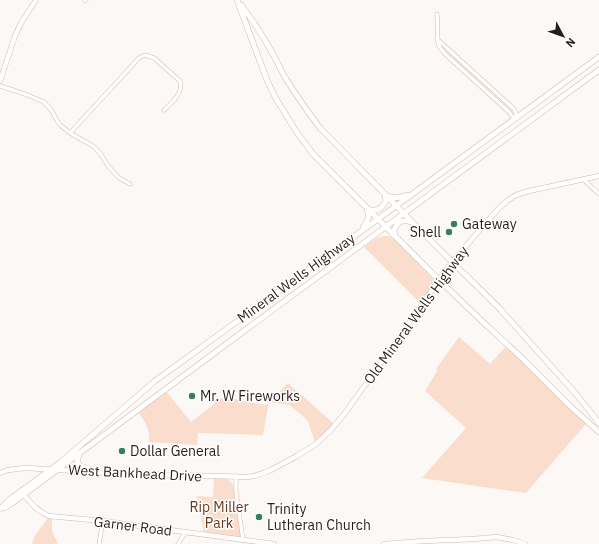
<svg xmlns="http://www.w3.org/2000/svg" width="599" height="544" font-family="'IBM Plex Sans',sans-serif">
<rect width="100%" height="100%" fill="#fcf8f5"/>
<path fill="#faddcd" d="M 383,236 L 389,236 L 395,240 L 435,281 L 435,283 L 420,303 L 364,247 L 377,238 Z
M 459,337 L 490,364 L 506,346 L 586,424 L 526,493 L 422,478 L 466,428 L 425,391 L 437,371 L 436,369 Z
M 288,383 L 333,423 L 327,431 L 315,443 L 308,421 L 290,405 L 269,402 L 263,435 L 198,433 L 197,445 L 149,442 C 150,429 146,423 138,412 L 166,391 L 191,422 L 223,397 L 266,405 Z
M 214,479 C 222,479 229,477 233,485 L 241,533 L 240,537 L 238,537 L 204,533 L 197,496 L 213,497 Z
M 48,518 L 52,518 L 52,531 L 58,544 L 32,544 L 34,537 Z"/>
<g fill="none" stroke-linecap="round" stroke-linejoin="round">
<defs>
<path id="street" d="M 85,1 L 86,0
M 437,14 L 438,43 L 439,46 L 444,53 L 509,112 L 513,117 L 516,118 L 516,113 L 514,109 L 437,39
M 0,86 L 25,94 L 44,102 L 52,111 L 59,124 L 70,133 L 93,146 L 100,153 L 109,167 L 119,178 L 130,184
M 70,133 L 139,58 L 145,55 L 154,58 L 180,81 C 184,92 172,103 164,110
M 583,179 L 599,194
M 236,477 L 236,492 L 243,540
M 99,544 L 103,521
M 178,544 L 185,533"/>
<path id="secondary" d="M 0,81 L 15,36 L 21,23 L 36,0
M 0,473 L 8,470 L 26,468 L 111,473 L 248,477 L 254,476 L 269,471 L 297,456 L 316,444 L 331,430 L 345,413 L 383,360 L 439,280 L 452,262 L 499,208 L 507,201 L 516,195 L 529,191 L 599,176
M 24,495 C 33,505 36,510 49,516 L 103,521 L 274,544
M 384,544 L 424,541 L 473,539 L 497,537 L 513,540 L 525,544"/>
<path id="primary" d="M 237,0 L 267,80 L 275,97 L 296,131 L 313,154 L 439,280 L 484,323 L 523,359 L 570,406 L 599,432
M 241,5 C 252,19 261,33 270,49 C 276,58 280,69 286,79 C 297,96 308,113 321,129 L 422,232 L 500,309 L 576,394 L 599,423
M 387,196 L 395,198 L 409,195
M 368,209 C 376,212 382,209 386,201 L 385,194
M 363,227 C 368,221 370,217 367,209
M 395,236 L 394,231 C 396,222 403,219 411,222
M 79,455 L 77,462 L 80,466 L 96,471
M 4,508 L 11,504 L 248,328 L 599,70
M 0,509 L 9,500 L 61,462 L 155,381 L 411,195 L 599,57"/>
</defs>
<use href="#street" stroke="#d0baad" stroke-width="4.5"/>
<use href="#secondary" stroke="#d0baad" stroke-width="5.5"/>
<use href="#primary" stroke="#d0baad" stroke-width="6"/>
<use href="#street" stroke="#fff" stroke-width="3.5"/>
<use href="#secondary" stroke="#fff" stroke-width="4.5"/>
<use href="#primary" stroke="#fff" stroke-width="5"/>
</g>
<g fill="#3b7a67" stroke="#fff" stroke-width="1.5">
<circle cx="454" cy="224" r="4"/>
<circle cx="449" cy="232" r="4"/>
<circle cx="192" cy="396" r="4"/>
<circle cx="122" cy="451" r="4"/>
<circle cx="259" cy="517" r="4"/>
</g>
<g text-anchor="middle" stroke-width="3" stroke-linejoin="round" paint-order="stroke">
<g font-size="14" fill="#271e1a" stroke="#fff" text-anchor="start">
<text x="462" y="229">Gateway</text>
<text x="441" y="237" text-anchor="end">Shell</text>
<text x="200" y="401">Mr. W Fireworks</text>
<text x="130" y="456">Dollar General</text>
<text x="267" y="514">Trinity<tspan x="267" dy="16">Lutheran Church</tspan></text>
</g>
<g font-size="14" fill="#271e1a" stroke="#fff">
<text transform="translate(296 278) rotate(-36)" y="5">Mineral Wells Highway</text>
<text transform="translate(416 315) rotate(-54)" y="5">Old Mineral Wells Highway</text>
<text transform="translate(135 473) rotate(3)" y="5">West Bankhead Drive</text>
<text transform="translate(133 526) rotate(7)" y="5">Garner Road</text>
</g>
<g font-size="14" fill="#67381b" stroke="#fff">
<text x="219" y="512">Rip Miller<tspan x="219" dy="16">Park</tspan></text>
</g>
</g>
<g transform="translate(563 36) rotate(131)" stroke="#ffffff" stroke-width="3" paint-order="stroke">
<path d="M0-3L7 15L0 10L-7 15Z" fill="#271e1a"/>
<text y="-6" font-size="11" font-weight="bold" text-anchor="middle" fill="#271e1a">N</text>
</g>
</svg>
